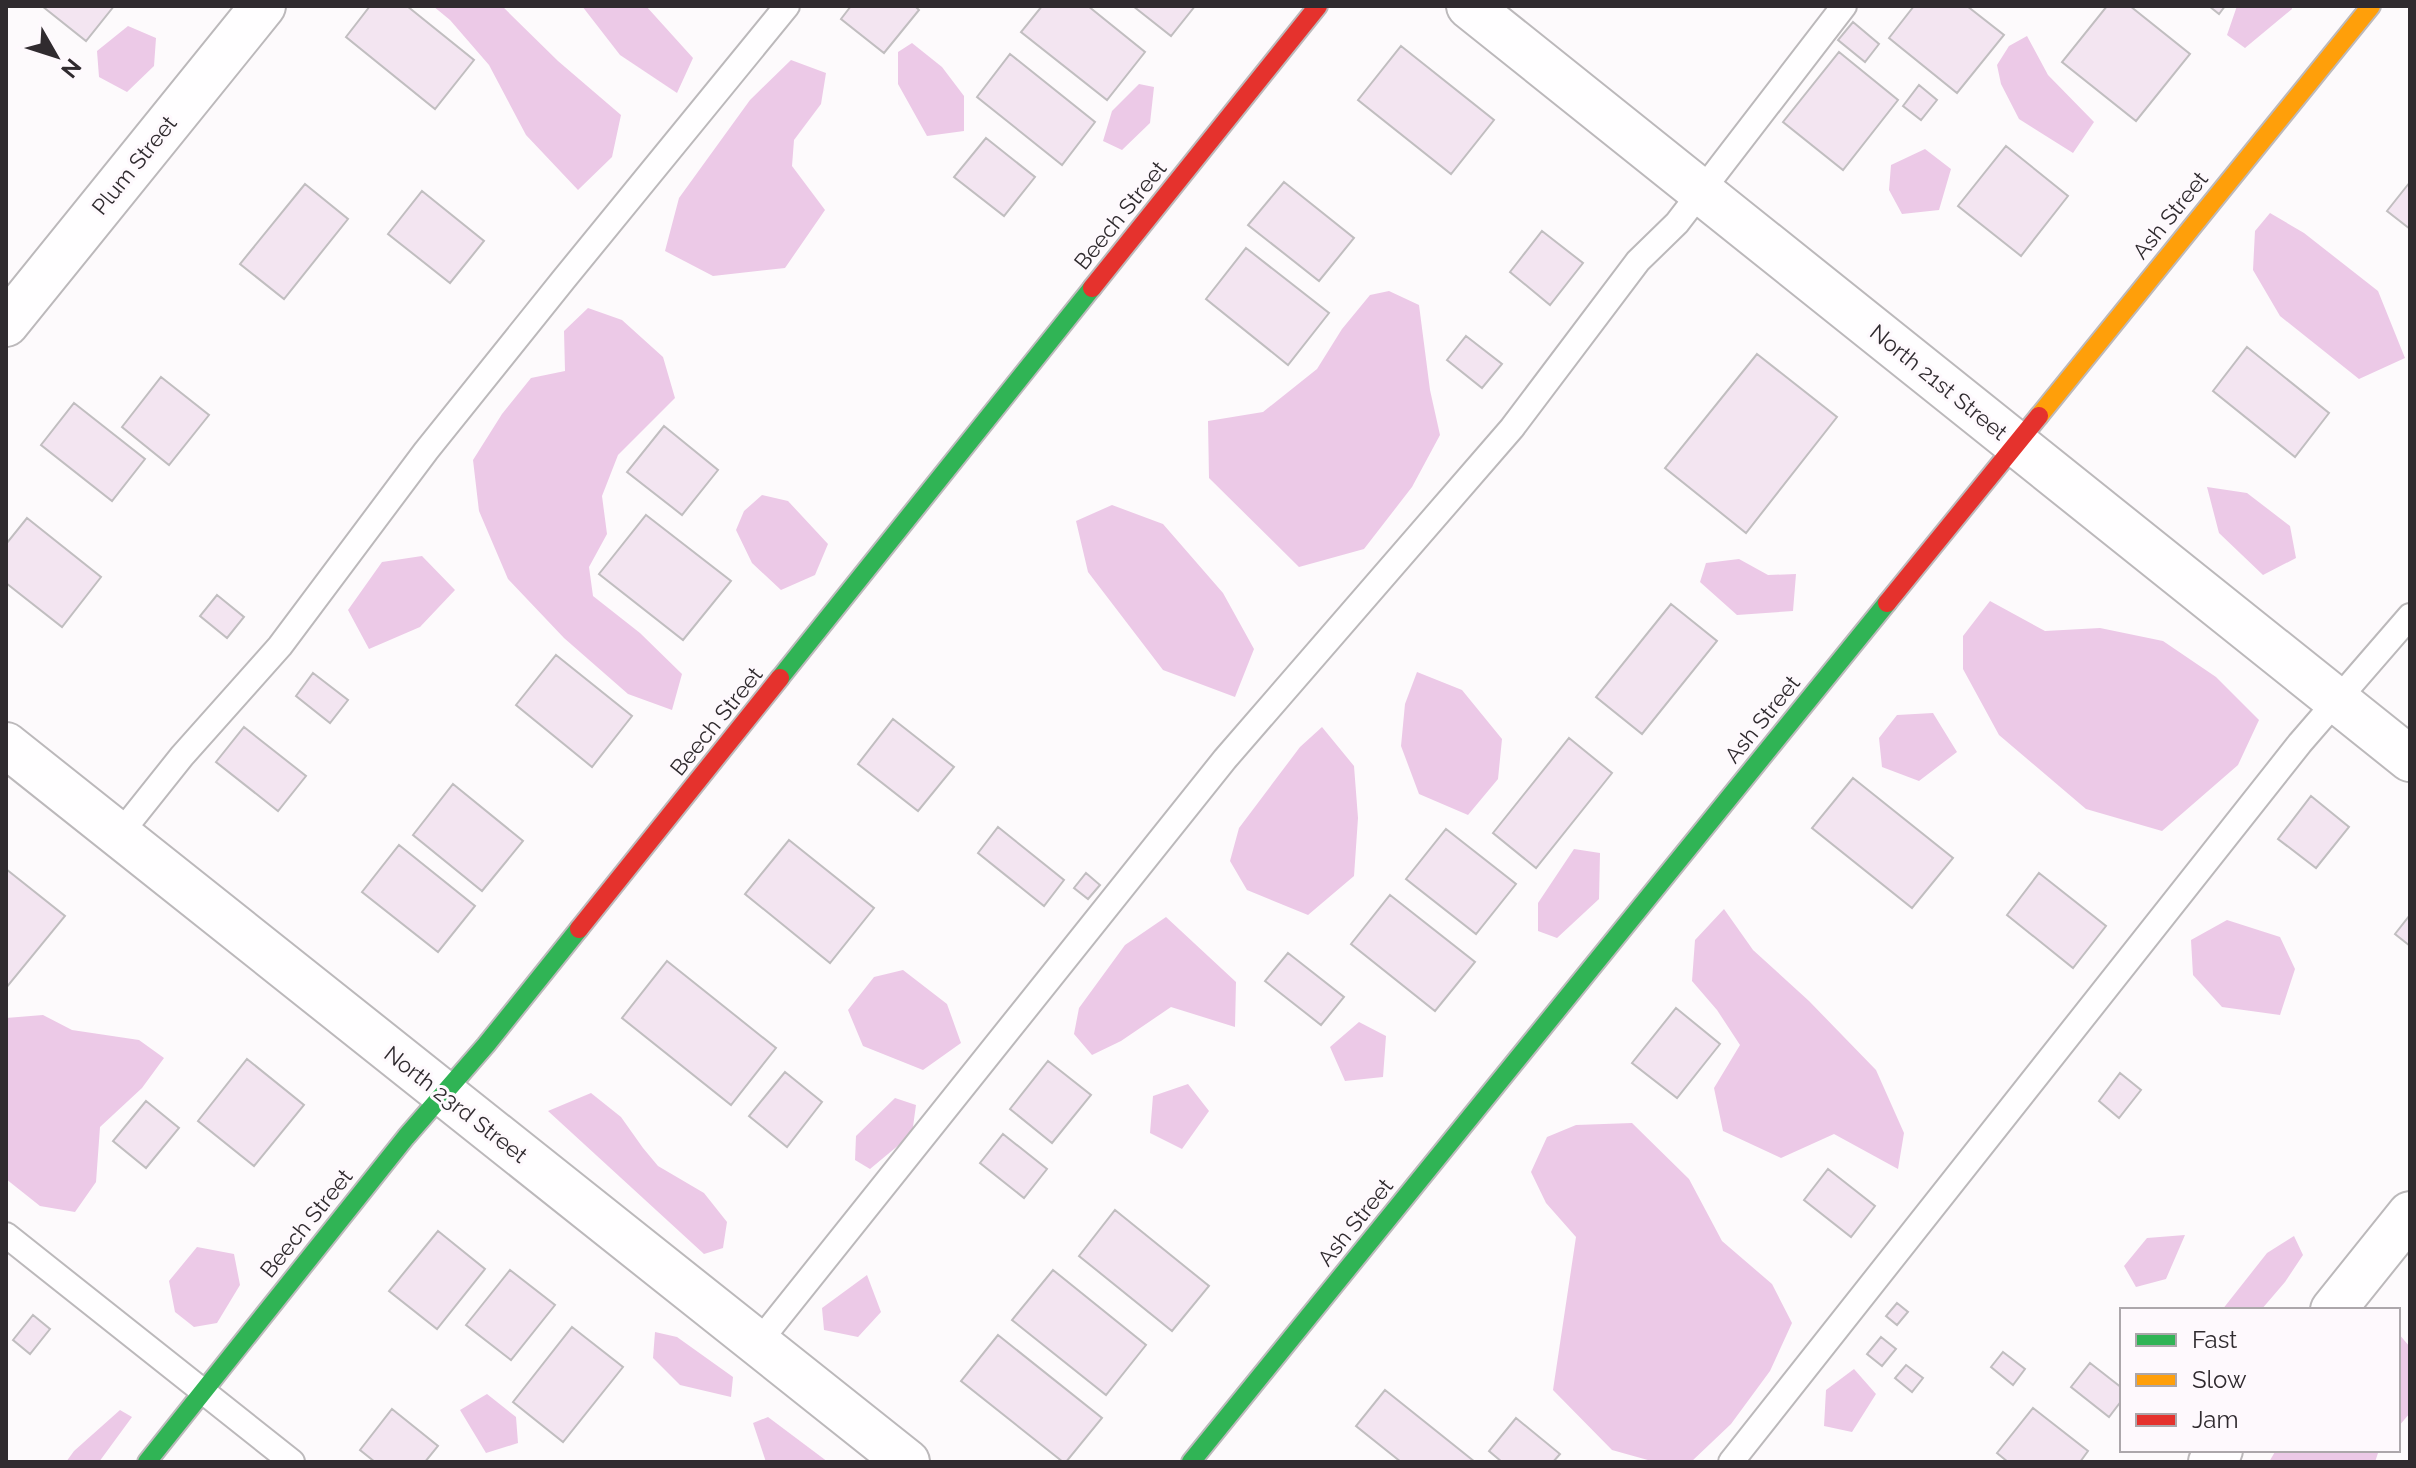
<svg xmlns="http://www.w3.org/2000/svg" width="2416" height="1468" font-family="Raleway,sans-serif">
<rect width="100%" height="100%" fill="#fdfafc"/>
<path fill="#ecc9e7" d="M 433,6 L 502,6 L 558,61 L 621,115 L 612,157 L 578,190 L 526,135 L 489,65 L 450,20 Z
M 582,6 L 646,6 L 693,58 L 677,93 L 620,55 Z
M 2237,6 L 2292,6 L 2292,9 L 2245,48 L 2227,35 Z
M 128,26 L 156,38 L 154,66 L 127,92 L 99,77 L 97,51 Z
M 2027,36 L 2048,75 L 2094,122 L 2073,153 L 2019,119 L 2001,84 L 1997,65 L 2009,46 Z
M 912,43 L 942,67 L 964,96 L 964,131 L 927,136 L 898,84 L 898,52 Z
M 791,60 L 826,73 L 821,104 L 794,140 L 792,166 L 825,210 L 785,268 L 713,276 L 665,251 L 679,198 L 750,100 Z
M 1139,84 L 1154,87 L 1150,123 L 1122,150 L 1103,141 L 1112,111 Z
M 1925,149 L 1951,169 L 1939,210 L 1902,214 L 1889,190 L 1891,165 Z
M 2270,213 L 2304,233 L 2378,291 L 2405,358 L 2359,379 L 2280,316 L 2253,270 L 2255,231 Z
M 1389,291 L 1419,305 L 1430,390 L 1440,435 L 1412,487 L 1364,549 L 1299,567 L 1209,478 L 1208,421 L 1263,412 L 1317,369 L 1342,329 L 1370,295 Z
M 588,308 L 622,320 L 663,357 L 675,398 L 618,455 L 602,496 L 607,534 L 589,567 L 593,596 L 640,633 L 682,674 L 672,710 L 628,694 L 564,638 L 508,579 L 479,511 L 473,460 L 502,414 L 531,378 L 565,371 L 564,331 Z
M 2207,487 L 2247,493 L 2290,526 L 2296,558 L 2263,575 L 2219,533 Z
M 762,495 L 788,501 L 828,544 L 815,575 L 781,590 L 752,563 L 736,530 L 744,511 Z
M 1112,505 L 1163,524 L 1223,593 L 1254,649 L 1235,697 L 1163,670 L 1088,572 L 1076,521 Z
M 422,556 L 455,590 L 420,627 L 369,649 L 348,610 L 382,562 Z
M 1739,559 L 1768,575 L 1796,574 L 1793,611 L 1737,615 L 1700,582 L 1706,563 Z
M 1990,601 L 2045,631 L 2100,628 L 2163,641 L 2216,677 L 2259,720 L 2238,765 L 2162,831 L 2086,809 L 1999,735 L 1963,669 L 1963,636 Z
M 1417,672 L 1462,690 L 1502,739 L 1498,779 L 1468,815 L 1419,794 L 1401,746 L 1405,704 Z
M 1933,713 L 1957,752 L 1919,781 L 1882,767 L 1879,738 L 1897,715 Z
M 1322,727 L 1354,766 L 1358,818 L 1354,876 L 1308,915 L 1247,890 L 1230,861 L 1239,828 L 1300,747 Z
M 1574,849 L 1600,853 L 1599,899 L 1557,938 L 1538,931 L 1538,903 Z
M 1724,909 L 1753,950 L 1809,1001 L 1876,1070 L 1904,1133 L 1898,1169 L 1834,1134 L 1781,1158 L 1723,1131 L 1714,1088 L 1740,1045 L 1717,1010 L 1692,981 L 1695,940 Z
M 1166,917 L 1236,982 L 1235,1027 L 1171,1007 L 1121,1041 L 1092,1055 L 1074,1034 L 1079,1008 L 1125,945 Z
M 2227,920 L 2280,937 L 2295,969 L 2280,1015 L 2222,1007 L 2193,975 L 2191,940 Z
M 903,970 L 947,1004 L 961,1043 L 923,1070 L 863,1046 L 848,1010 L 874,977 Z
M 43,1015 L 72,1030 L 139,1040 L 164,1058 L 142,1088 L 100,1127 L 96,1182 L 75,1212 L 40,1206 L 6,1179 L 6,1018 Z
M 1359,1022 L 1386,1036 L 1383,1077 L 1345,1081 L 1330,1047 Z
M 1188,1084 L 1209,1111 L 1182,1149 L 1150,1133 L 1153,1096 Z
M 591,1093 L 621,1117 L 643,1148 L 658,1166 L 704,1193 L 727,1222 L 723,1248 L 704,1254 L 548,1111 Z
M 895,1098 L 916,1105 L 912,1134 L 870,1169 L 855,1160 L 856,1136 Z
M 1632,1123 L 1689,1179 L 1722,1241 L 1772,1284 L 1792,1323 L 1770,1371 L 1731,1424 L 1691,1462 L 1655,1462 L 1612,1450 L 1553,1390 L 1576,1237 L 1546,1203 L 1531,1172 L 1547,1137 L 1576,1125 Z
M 2185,1235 L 2166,1279 L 2136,1287 L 2124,1266 L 2147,1238 Z
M 2294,1236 L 2303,1255 L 2285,1282 L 2261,1310 L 2222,1310 L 2267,1253 Z
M 197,1247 L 234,1254 L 240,1285 L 217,1323 L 194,1327 L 175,1312 L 169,1281 Z
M 867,1275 L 881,1312 L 858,1337 L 824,1330 L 822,1308 Z
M 655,1332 L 677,1337 L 733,1377 L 731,1397 L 680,1385 L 653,1358 Z
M 2398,1333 L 2410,1347 L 2410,1413 L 2398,1427 Z
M 1854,1369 L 1876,1394 L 1852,1432 L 1824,1426 L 1826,1390 Z
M 487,1394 L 516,1417 L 518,1443 L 486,1453 L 460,1410 Z
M 120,1410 L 132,1417 L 99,1462 L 66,1462 L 74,1451 Z
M 768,1417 L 828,1462 L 766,1462 L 753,1423 Z
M 2276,1450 L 2379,1450 L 2375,1462 L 2269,1462 Z"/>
<path fill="#f3e5f1" stroke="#c1bec0" stroke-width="2" d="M 42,6 L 114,6 L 86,41 Z
M 370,6 L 407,6 L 474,60 L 435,109 L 346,37 Z
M 851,6 L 915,6 L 919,10 L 884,53 L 841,19 Z
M 1042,6 L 1088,6 L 1145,52 L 1107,100 L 1021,32 Z
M 1133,6 L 1195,6 L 1171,36 Z
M 1914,6 L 1967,6 L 2004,35 L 1957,93 L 1889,38 Z
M 2107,6 L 2130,6 L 2190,54 L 2136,121 L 2062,62 Z
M 2209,6 L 2225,6 L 2219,14 Z
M 1853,22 L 1879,44 L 1865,62 L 1838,40 Z
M 1401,46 L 1494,120 L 1451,174 L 1358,100 Z
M 1839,52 L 1898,100 L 1843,170 L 1783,122 Z
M 1010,54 L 1095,122 L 1062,165 L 977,97 Z
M 1919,85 L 1937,100 L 1921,120 L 1903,106 Z
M 986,138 L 1035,177 L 1004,216 L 954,177 Z
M 2006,146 L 2068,196 L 2021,256 L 1958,206 Z
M 1284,182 L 1354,238 L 1319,281 L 1248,225 Z
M 2410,182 L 2410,229 L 2387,211 Z
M 305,184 L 348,219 L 284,299 L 240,264 Z
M 422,191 L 484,241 L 450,283 L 388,234 Z
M 1542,231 L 1583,263 L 1550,305 L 1510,272 Z
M 1246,248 L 1329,313 L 1288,365 L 1206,299 Z
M 1466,336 L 1502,364 L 1482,388 L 1447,360 Z
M 2247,347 L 2329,413 L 2295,457 L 2213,391 Z
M 1757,354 L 1837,417 L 1746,533 L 1665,468 Z
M 161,377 L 209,415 L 169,465 L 122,427 Z
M 74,403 L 145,459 L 112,501 L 41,445 Z
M 664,426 L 718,470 L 682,515 L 627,472 Z
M 646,515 L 731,581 L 683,640 L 599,574 Z
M 27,518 L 101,577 L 62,627 L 6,583 L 6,544 Z
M 217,595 L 244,617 L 227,638 L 200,616 Z
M 1671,604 L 1717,641 L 1642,734 L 1596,697 Z
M 556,655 L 632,716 L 592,767 L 516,705 Z
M 313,673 L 348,700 L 330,723 L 296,696 Z
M 893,719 L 954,767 L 918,811 L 858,764 Z
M 244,727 L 306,776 L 278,811 L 216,762 Z
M 1569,738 L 1612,773 L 1536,868 L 1493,833 Z
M 1853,778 L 1953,858 L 1912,908 L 1812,828 Z
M 453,784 L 523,841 L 482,891 L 413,835 Z
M 2311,796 L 2349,827 L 2316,868 L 2278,839 Z
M 998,827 L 1064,880 L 1044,906 L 978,853 Z
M 1446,829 L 1516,884 L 1476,934 L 1406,879 Z
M 789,840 L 874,908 L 830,963 L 745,894 Z
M 399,845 L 475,906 L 438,952 L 362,892 Z
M 6,869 L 65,916 L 6,988 Z
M 1086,873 L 1100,885 L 1088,899 L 1074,888 Z
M 2039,873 L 2106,926 L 2073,968 L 2007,915 Z
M 1390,895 L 1475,962 L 1435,1011 L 1351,944 Z
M 2410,915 L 2410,946 L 2395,934 Z
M 1288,953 L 1344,997 L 1321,1025 L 1265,981 Z
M 667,961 L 776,1048 L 731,1105 L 622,1018 Z
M 1676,1008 L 1720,1044 L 1677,1098 L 1632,1063 Z
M 247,1059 L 304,1105 L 254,1166 L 198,1121 Z
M 1048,1061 L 1091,1095 L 1052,1143 L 1010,1109 Z
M 785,1072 L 822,1102 L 787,1147 L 749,1116 Z
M 2120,1073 L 2141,1090 L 2119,1118 L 2099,1101 Z
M 146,1101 L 179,1128 L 146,1168 L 113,1141 Z
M 1003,1134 L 1047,1169 L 1024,1198 L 980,1163 Z
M 1828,1169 L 1875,1206 L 1851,1237 L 1804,1200 Z
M 1115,1210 L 1209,1286 L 1172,1331 L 1079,1256 Z
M 438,1231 L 485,1269 L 437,1329 L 389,1291 Z
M 510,1270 L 555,1305 L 511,1360 L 466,1325 Z
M 1053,1270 L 1146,1345 L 1106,1395 L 1012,1320 Z
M 1897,1303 L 1908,1312 L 1897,1325 L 1886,1316 Z
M 33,1315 L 50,1329 L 30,1354 L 13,1340 Z
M 572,1327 L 623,1367 L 563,1442 L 513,1402 Z
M 998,1335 L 1102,1418 L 1066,1462 L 1063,1462 L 961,1381 Z
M 1881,1337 L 1896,1349 L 1882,1366 L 1867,1354 Z
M 2003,1352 L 2025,1369 L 2013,1385 L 1991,1367 Z
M 2090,1363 L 2122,1388 L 2122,1400 L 2109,1417 L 2071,1387 Z
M 1906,1365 L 1923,1378 L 1912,1392 L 1895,1378 Z
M 1385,1390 L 1475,1462 L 1401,1462 L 1356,1426 Z
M 2033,1408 L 2088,1451 L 2080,1462 L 2008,1462 L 1997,1453 Z
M 392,1409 L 438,1446 L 425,1462 L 375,1462 L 360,1450 Z
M 1516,1418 L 1560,1454 L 1553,1462 L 1502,1462 L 1489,1451 Z"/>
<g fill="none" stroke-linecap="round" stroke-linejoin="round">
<defs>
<path id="lane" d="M 119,835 L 182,756 L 280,646 L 426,451 L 564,279 L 787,6
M 6,1235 L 292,1462
M 758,1343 L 1225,759 L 1512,428 L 1638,261 L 1677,223 L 1844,6
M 1731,1462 L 2300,743 L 2410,616"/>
<path id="street" d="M 1469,6 L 2410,759
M 6,324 L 263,6
M 6,745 L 907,1462
M 2333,1310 L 2410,1214
M 2211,1462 L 2220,1450"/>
<path id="fast" d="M 780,678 L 1092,288
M 147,1462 L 406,1137 L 486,1045 L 579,929
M 1191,1462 L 1887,603"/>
<path id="slow" d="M 2039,416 L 2371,6"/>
<path id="jam" d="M 1092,288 L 1318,6
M 1887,603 L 2039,416
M 579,929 L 780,678"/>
</defs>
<use href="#lane" stroke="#bcb9bb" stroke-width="28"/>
<use href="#street" stroke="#bcb9bb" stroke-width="48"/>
<use href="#fast" stroke="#bcb9bb" stroke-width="22"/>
<use href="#slow" stroke="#bcb9bb" stroke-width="22"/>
<use href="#jam" stroke="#bcb9bb" stroke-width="22"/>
<use href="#lane" stroke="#fffeff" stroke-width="24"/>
<use href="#street" stroke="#fffeff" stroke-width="44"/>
<use href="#fast" stroke="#30b455" stroke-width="18"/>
<use href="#slow" stroke="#ff9f0a" stroke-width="18"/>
<use href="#jam" stroke="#e5322d" stroke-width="18"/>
</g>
<g text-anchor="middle" stroke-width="6" stroke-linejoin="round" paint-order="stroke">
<g font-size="22" fill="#302b2f" stroke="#fef9fd">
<text transform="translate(134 165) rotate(-51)" y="8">Plum Street</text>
<text transform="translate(1120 215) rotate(-51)" y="8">Beech Street</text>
<text transform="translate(2170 215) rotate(-51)" y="8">Ash Street</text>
<text transform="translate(1939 382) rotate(39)" y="8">North 21st Street</text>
<text transform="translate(1762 719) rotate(-51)" y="8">Ash Street</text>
<text transform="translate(716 721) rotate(-51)" y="8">Beech Street</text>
<text transform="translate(456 1104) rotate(38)" y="8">North 23rd Street</text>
<text transform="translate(1355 1222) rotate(-51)" y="8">Ash Street</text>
<text transform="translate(306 1223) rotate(-51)" y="8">Beech Street</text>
</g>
</g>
<rect width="2416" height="1468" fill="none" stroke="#302b2f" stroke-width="16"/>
<rect x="2120" y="1308" width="280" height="144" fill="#fef9fd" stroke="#aca7ab" stroke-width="2"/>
<rect x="2136" y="1334" width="40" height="12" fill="#30b455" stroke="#aca7ab" stroke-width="2"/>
<text x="2192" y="1348" font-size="24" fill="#302b2f">Fast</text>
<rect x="2136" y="1374" width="40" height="12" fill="#ff9f0a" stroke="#aca7ab" stroke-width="2"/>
<text x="2192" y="1388" font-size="24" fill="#302b2f">Slow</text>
<rect x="2136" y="1414" width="40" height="12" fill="#e5322d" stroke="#aca7ab" stroke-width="2"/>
<text x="2192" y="1428" font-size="24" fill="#302b2f">Jam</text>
<g transform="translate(56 56) rotate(129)" stroke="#fef9fd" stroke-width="6" paint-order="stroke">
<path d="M0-6L14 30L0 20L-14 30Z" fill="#302b2f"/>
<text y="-12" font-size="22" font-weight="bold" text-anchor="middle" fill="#302b2f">N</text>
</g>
</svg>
